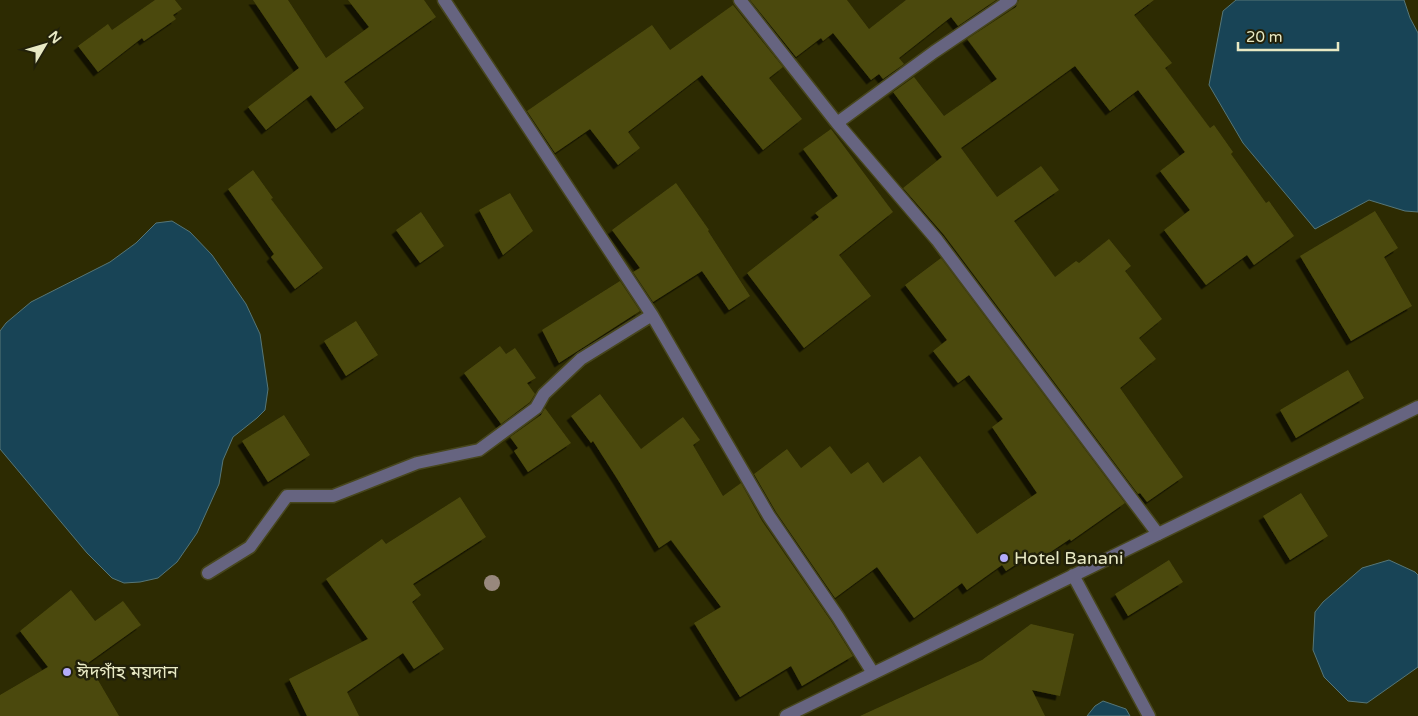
<svg xmlns="http://www.w3.org/2000/svg" width="1418" height="716" font-family="'Varela Round','Noto Sans Bengali',sans-serif">
<defs>
<filter id="shadow"><feDropShadow dx="-4.5" dy="4.5" stdDeviation="0" flood-color="#0009"/></filter>
</defs>
<rect width="100%" height="100%" fill="#2d2b02"/>
<path fill="#184456" stroke="#567677" d="M 1236,0 L 1404,0 L 1410,18 L 1418,33 L 1418,212 L 1405,211 L 1369,200 L 1315,229 L 1243,143 L 1209,85 L 1223,11 Z
M 172,221 L 190,232 L 212,255 L 246,304 L 260,334 L 268,389 L 265,410 L 257,418 L 233,437 L 223,460 L 219,484 L 197,533 L 177,562 L 158,578 L 140,582 L 124,583 L 112,578 L 87,553 L 0,449 L 0,331 L 6,323 L 31,302 L 110,262 L 136,243 L 156,223 Z
M 1389,560 L 1415,572 L 1418,575 L 1418,667 L 1367,703 L 1348,701 L 1324,677 L 1313,650 L 1315,612 L 1323,602 L 1362,568 Z
M 1103,701 L 1126,709 L 1130,716 L 1087,716 L 1095,706 Z"/>
<path fill="#4b490d" filter="url(#shadow)" d="M 155,0 L 175,0 L 182,9 L 173,15 L 176,19 L 144,41 L 142,38 L 98,72 L 78,46 L 108,24 L 112,30 Z
M 253,0 L 288,0 L 326,58 L 369,27 L 348,0 L 424,0 L 436,17 L 344,82 L 364,108 L 336,129 L 311,95 L 266,130 L 248,107 L 299,68 Z
M 750,0 L 847,0 L 869,29 L 906,0 L 996,0 L 958,26 L 951,17 L 899,58 L 904,64 L 883,79 L 879,74 L 871,80 L 833,33 L 823,41 L 821,38 L 796,57 Z
M 1019,0 L 1154,0 L 1134,15 L 1172,63 L 1165,68 L 1210,128 L 1214,125 L 1233,152 L 1231,154 L 1266,203 L 1269,201 L 1294,236 L 1254,265 L 1247,255 L 1206,285 L 1164,230 L 1190,210 L 1160,171 L 1185,152 L 1138,90 L 1110,111 L 1075,66 L 961,148 L 997,197 L 1041,166 L 1059,190 L 1014,221 L 1055,277 L 1076,261 L 1079,263 L 1109,239 L 1131,266 L 1125,271 L 1162,319 L 1139,338 L 1156,359 L 1120,388 L 1183,477 L 1147,502 L 1140,493 L 1138,494 L 944,235 L 903,188 L 942,157 L 893,92 L 914,77 L 944,116 L 997,79 L 967,39 L 1016,7 Z
M 733,5 L 783,67 L 769,78 L 802,119 L 763,150 L 702,75 L 628,132 L 640,148 L 618,165 L 590,129 L 555,153 L 527,111 L 652,25 L 670,50 Z
M 831,129 L 893,212 L 839,255 L 871,296 L 804,348 L 747,273 L 819,217 L 815,213 L 838,196 L 803,149 Z
M 253,170 L 273,198 L 271,199 L 323,268 L 295,289 L 271,257 L 274,254 L 228,189 Z
M 676,183 L 709,230 L 708,231 L 750,296 L 729,310 L 702,271 L 653,302 L 633,272 L 640,268 L 612,230 Z
M 510,193 L 533,231 L 503,255 L 479,210 Z
M 1375,211 L 1398,248 L 1384,257 L 1412,306 L 1351,341 L 1300,256 Z
M 421,212 L 444,246 L 420,263 L 396,230 Z
M 941,258 L 1125,503 L 1071,541 L 1070,539 L 1040,559 L 1035,552 L 1006,571 L 1002,565 L 967,590 L 962,583 L 914,618 L 877,567 L 835,598 L 776,512 L 754,474 L 787,449 L 801,468 L 830,446 L 851,474 L 868,462 L 883,483 L 920,456 L 977,534 L 1037,493 L 992,427 L 1003,419 L 969,375 L 958,383 L 933,351 L 947,340 L 905,285 Z
M 620,281 L 640,311 L 559,363 L 542,330 Z
M 356,321 L 378,355 L 346,376 L 324,341 Z
M 500,346 L 506,354 L 515,348 L 536,378 L 527,383 L 535,394 L 530,402 L 501,424 L 464,373 Z
M 1348,370 L 1364,398 L 1296,438 L 1280,410 Z
M 600,394 L 641,449 L 683,417 L 700,440 L 693,445 L 723,496 L 741,483 L 762,521 L 831,621 L 853,656 L 802,686 L 791,666 L 740,697 L 694,623 L 721,607 L 671,540 L 659,548 L 618,480 L 593,441 L 591,443 L 571,416 Z
M 545,408 L 571,443 L 528,472 L 514,451 L 518,448 L 510,437 L 541,415 Z
M 284,415 L 310,455 L 268,482 L 242,441 Z
M 1301,493 L 1328,536 L 1290,560 L 1263,516 Z
M 460,497 L 486,537 L 413,584 L 421,595 L 412,602 L 444,649 L 414,669 L 403,653 L 347,692 L 359,716 L 307,716 L 289,679 L 368,639 L 326,579 L 382,539 L 386,544 Z
M 1169,560 L 1183,582 L 1128,616 L 1115,594 Z
M 71,590 L 95,621 L 123,601 L 141,625 L 88,663 L 119,716 L 0,716 L 0,695 L 48,667 L 20,631 Z
M 1031,624 L 1074,634 L 1060,696 L 1032,690 L 1045,716 L 860,716 L 982,660 Z"/>
<g fill="none" stroke-linecap="round" stroke-linejoin="round">
<defs>
<path id="minor" d="M 444,0 L 652,315 L 769,516 L 838,617 L 873,673
M 740,0 L 837,123 L 937,240 L 1158,534
M 837,123 L 934,52 L 1011,0
M 208,573 L 250,547 L 287,496 L 333,496 L 417,463 L 479,450 L 536,408 L 544,394 L 581,359 L 652,315"/>
<path id="tertiary" d="M 1073,575 L 1149,716
M 786,716 L 1418,407"/>
</defs>
<use href="#minor" stroke="#47461d" stroke-width="15"/>
<use href="#tertiary" stroke="#47461d" stroke-width="15"/>
<use href="#minor" stroke="#666480" stroke-width="12"/>
<use href="#tertiary" stroke="#666480" stroke-width="12"/>
</g>
<circle fill="#98887d" cx="492" cy="583" r="8"/>
<g fill="#b4acf9" stroke="#22210a" stroke-width="2">
<circle cx="1004" cy="558" r="5"/>
<circle cx="67" cy="672" r="5"/>
</g>
<g text-anchor="middle" stroke-width="5" stroke-linejoin="round" paint-order="stroke">
<g font-size="18" fill="#e8e9c4" stroke="#22210a" text-anchor="start">
<text x="1014" y="564">Hotel Banani</text>
<text x="77" y="678">ঈদগাঁহ ময়দান</text>
</g>
</g>
<g transform="translate(45 45) rotate(52)" stroke="#22210a" stroke-width="4" paint-order="stroke">
<path d="M0-4L9 19L0 12L-9 19Z" fill="#e8e9c4"/>
<text y="-8" font-size="14" font-weight="bold" text-anchor="middle" fill="#e8e9c4">N</text>
</g>
<path d="M1238 42v8h100v-8" fill="none" stroke="#e8e9c4" stroke-width="2.5"/>
<text x="1246" y="42" font-size="15" fill="#e8e9c4" stroke="#22210a" stroke-width="4" paint-order="stroke">20 m</text>
</svg>
